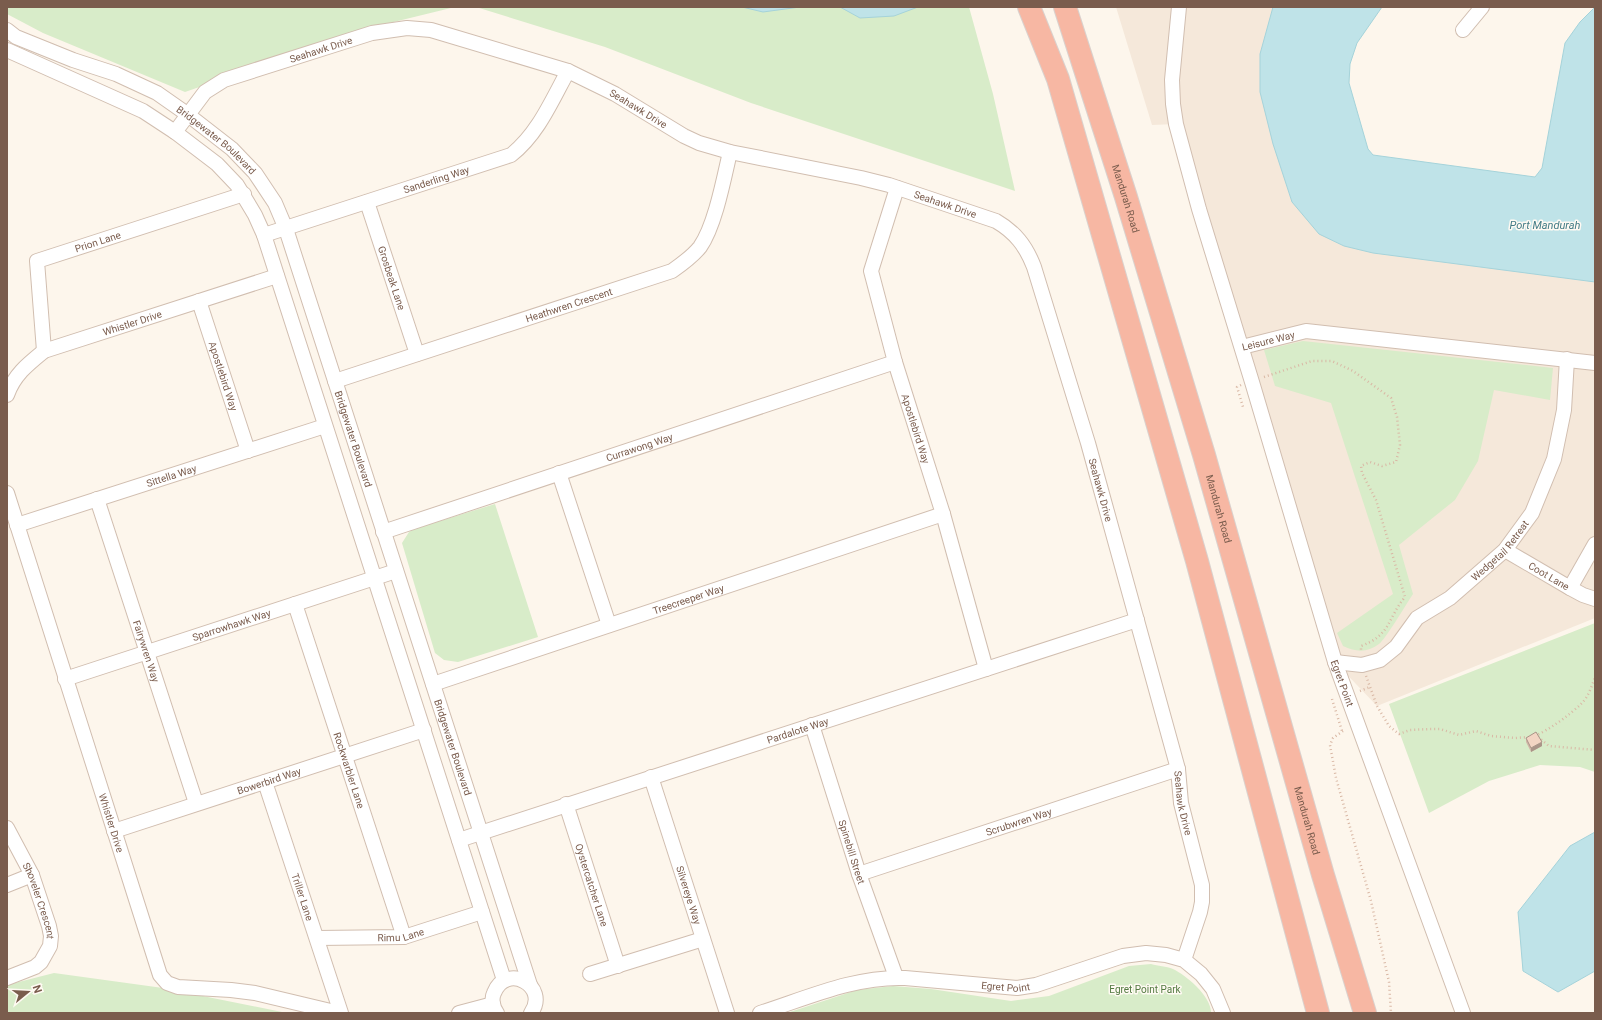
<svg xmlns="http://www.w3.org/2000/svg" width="1602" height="1020" font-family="Roboto,sans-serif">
<rect width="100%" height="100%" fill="#fdf6ec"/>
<path fill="#f5e8da" d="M 1116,7 L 1292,7 L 1260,92 L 1595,281 L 1595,618 L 1377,706 L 1335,662 L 1176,124 L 1152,125 Z"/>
<path fill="#d8ecc9" d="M 7,7 L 455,7 L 365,29 L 185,92 L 43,33 L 7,14 Z
M 476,7 L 969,7 L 993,94 L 1015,191 L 751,103 L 605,47 Z
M 1303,341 L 1553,368 L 1550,400 L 1494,390 L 1478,461 L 1455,500 L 1399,545 L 1413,594 C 1407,603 1385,640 1379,644 C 1367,653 1356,652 1343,646 L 1337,633 L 1393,594 L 1331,403 L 1275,386 L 1264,350 Z
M 495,504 L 538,637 L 458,662 L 444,660 L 435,653 L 402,543 L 409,532 L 414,529 Z
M 1595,623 L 1595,772 L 1580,767 L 1540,765 L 1489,781 L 1429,813 L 1389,704 Z
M 1151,964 C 1158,966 1166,966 1173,969 C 1186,975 1212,997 1211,1013 L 787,1013 L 857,990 L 893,986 L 931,989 L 1011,1001 L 1049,996 L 1129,966 Z
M 54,973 L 163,988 L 287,1013 L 7,1013 L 7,985 Z"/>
<path fill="#bfe3e8" stroke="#a5d3da" d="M 742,7 L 800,7 L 763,12 Z
M 840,7 L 918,7 L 894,16 L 860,18 Z
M 1273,7 L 1382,7 L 1357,43 L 1350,64 L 1349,83 L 1368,149 L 1373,155 L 1535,177 L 1542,168 L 1565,43 L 1580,22 L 1595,7 L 1595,282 L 1373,253 L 1344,246 L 1319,234 L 1292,202 L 1273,144 L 1260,92 L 1260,54 Z
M 1595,832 L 1595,971 L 1558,992 L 1523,971 L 1518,912 L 1570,846 Z"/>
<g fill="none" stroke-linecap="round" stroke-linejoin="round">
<defs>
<g id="street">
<path id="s1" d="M 1179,7 L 1172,80 L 1173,104 L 1176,124 L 1199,209 L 1252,382 L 1335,662 L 1463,1013"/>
<path id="s2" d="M 7,30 L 16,37 L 73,60 L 116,74 L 157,93 L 187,114 L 232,149 L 255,173 L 275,203 L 286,229 L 530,985"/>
<path d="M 1463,30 L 1482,7"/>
<path d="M 7,50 L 143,111 L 175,132 L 217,164 L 237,185 L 255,215 L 264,235 L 504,980"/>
<path id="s3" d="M 175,132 L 205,92 L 224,80 L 372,33 L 407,28 L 431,30 L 568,71 L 615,94 L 684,136 L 699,143 L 730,152 L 861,178 L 889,185 L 996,221 C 1015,232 1026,246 1034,267 L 1088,443 L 1178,769 L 1181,803 L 1202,885 L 1202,902 L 1200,912 L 1184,960"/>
<path id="s4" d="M 897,188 L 871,271 L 895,362 L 943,514 L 986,669"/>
<path id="s5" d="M 367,202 L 417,354"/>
<path id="s6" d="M 264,235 L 511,155 C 538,134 552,100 568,71"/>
<path id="s7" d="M 199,301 L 248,451"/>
<path id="s8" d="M 1242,347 L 1306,331 L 1595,363"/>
<path id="s9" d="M 44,351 L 37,261 L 244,194"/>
<path id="s10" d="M 335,381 L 672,271 C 682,264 692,257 700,247 C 715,226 724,178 730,152"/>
<path id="s11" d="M 7,395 C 14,375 28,364 44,351 L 277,276"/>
<path d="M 559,473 L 609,625"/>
<path id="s12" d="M 7,493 L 160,975 L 167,983 L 178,987 L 231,990 L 255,993 L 339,1013"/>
<path id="s13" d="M 97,499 L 196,803"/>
<path id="s14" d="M 17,525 L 325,426"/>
<path id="s15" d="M 383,532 L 895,362"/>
<path id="s16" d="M 1505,550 L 1570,588 L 1595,544"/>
<path d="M 1570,588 L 1583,595 L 1595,599"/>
<path id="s17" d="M 295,604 L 404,937"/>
<path id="s18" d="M 1335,662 L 1362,665 L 1380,660 L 1396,647 L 1417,618 L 1450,598 L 1505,550 L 1532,513 L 1554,459 L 1564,410 L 1567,359"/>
<path id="s19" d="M 65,679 L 396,571"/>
<path id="s20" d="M 433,684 L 943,514"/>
<path id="s21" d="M 812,725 L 859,874 L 896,977"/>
<path id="s22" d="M 651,777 L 727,1013"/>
<path id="s23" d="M 265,782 L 341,1013"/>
<path id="s24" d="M 566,804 L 618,966"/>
<path id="s25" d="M 7,828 L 32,875 L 49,926 L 51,936 L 50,946 L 41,962 L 35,967 L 7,978"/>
<path id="s26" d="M 114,831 L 424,730"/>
<path id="s27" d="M 459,840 L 1137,620"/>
<path id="s28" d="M 859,874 L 1178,769"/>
<path d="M 7,885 L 32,875"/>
<path id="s29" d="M 317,938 L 404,937 L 482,912"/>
<path d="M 590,974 L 703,939"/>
<path d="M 459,1013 L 493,1004"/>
<path d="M 497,1013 C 493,1008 491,999 494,993 C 506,962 550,986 531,1013"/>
<path id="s30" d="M 760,1013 C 807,998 855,976 905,978 L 1017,988 L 1036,985 L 1123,956 L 1146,953 L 1166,955 L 1184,960 L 1201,974 L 1213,989 L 1223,1013"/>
</g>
<g id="highway">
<path d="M 1029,7 L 1058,79 L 1197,561 L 1318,1013"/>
<path id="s31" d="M 1065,7 L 1126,197 L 1204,455 L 1323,875 L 1365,1013"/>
</g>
</defs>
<use href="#street" stroke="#d1beb0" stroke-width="16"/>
<use href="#highway" stroke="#dad1cd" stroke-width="24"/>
<path stroke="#d9b8a5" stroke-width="2.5" stroke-dasharray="1 3" stroke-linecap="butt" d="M 1264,377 L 1312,361 L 1332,361 L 1353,371 L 1391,398 L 1397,417 L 1400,445 L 1396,462 L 1382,466 L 1370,462 L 1361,466 L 1362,473 L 1376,500 L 1405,597 C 1387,619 1391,635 1361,646 L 1361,652
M 1241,385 L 1237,387 L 1243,407
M 1366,676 L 1377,706 L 1389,726 L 1399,734 L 1410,730 L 1430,729 L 1440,729 L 1459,735 L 1476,731 L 1491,736 L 1515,738 L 1530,737
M 1360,691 L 1370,687
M 1332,699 L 1342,731
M 1343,731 L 1333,738 L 1330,745 L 1336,778 L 1371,901 L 1389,982 L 1391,1013
M 1535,736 C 1550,729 1570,715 1582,703 C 1588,697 1592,686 1595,677
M 1538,737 L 1549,746 L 1595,750"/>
<use href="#street" stroke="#fff" stroke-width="14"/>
<use href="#highway" stroke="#f7b7a3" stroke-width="22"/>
</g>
<path fill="#d1b7a8" d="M 1526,738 L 1542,746 L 1531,752 L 1526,742 Z"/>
<path fill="#aa9588" d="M 1542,742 L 1542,746 L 1531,752 L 1531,748 Z"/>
<path fill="#f3d5c3" stroke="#aa9588" d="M 1536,732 L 1542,742 L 1531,748 L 1526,738 Z"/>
<g text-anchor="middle" stroke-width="3" stroke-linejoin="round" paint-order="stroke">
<g font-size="10" fill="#7a5c4d" stroke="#fffaf3">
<text dy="4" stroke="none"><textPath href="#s3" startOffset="174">Seahawk Drive</textPath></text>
<text dy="4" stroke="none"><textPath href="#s3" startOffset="510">Seahawk Drive</textPath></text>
<text dy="4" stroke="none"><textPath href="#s2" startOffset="239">Bridgewater Boulevard</textPath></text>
<text dy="4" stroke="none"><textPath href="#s6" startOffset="181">Sanderling Way</textPath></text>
<text dy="4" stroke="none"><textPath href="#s31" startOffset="201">Mandurah Road</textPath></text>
<text dy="4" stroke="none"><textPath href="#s3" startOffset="834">Seahawk Drive</textPath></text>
<text dy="4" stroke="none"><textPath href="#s9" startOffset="154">Prion Lane</textPath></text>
<text dy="4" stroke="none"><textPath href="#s5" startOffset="80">Grosbeak Lane</textPath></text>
<text dy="4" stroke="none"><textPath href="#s10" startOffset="246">Heathwren Crescent</textPath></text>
<text dy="4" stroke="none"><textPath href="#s11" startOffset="151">Whistler Drive</textPath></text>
<text dy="4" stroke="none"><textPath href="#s8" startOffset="27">Leisure Way</textPath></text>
<text dy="4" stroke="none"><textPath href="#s7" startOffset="79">Apostlebird Way</textPath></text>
<text dy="4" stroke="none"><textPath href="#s4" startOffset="251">Apostlebird Way</textPath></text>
<text dy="4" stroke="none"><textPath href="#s2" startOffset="575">Bridgewater Boulevard</textPath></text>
<text dy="4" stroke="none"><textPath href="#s15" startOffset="270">Currawong Way</textPath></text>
<text dy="4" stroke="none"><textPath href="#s14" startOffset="162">Sittella Way</textPath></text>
<text dy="4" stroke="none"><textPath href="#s3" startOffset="1181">Seahawk Drive</textPath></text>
<text dy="4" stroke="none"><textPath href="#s31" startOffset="525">Mandurah Road</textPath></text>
<text dy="4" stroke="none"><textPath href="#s18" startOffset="210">Wedgetail Retreat</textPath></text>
<text dy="4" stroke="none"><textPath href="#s16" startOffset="51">Coot Lane</textPath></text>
<text dy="4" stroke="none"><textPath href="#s20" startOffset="269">Treecreeper Way</textPath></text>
<text dy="4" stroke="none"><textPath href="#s19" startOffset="175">Sparrowhawk Way</textPath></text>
<text dy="4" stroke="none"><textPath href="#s13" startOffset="160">Fairywren Way</textPath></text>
<text dy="4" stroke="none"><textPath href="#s1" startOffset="701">Egret Point</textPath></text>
<text dy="4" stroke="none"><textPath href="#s27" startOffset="356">Pardalote Way</textPath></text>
<text dy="4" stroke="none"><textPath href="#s2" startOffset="899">Bridgewater Boulevard</textPath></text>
<text dy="4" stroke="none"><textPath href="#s17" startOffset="175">Rockwarbler Lane</textPath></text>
<text dy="4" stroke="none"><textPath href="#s26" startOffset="163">Bowerbird Way</textPath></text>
<text dy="4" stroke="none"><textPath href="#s3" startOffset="1505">Seahawk Drive</textPath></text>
<text dy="4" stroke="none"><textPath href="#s31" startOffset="849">Mandurah Road</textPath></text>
<text dy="4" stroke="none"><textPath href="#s28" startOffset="168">Scrubwren Way</textPath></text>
<text dy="4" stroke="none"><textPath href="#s12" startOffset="346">Whistler Drive</textPath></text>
<text dy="4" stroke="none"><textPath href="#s21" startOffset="133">Spinebill Street</textPath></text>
<text dy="4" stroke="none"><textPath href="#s24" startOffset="85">Oystercatcher Lane</textPath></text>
<text dy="4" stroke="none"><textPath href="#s22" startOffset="124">Silvereye Way</textPath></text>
<text dy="4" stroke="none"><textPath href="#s23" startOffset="121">Triller Lane</textPath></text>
<text dy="4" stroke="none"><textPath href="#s25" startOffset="80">Shoveler Crescent</textPath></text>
<text dy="4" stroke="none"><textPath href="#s29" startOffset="84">Rimu Lane</textPath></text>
<text dy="4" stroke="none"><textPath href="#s30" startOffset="251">Egret Point</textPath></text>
</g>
<g font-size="10" fill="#537a41" stroke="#fffaf3">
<text x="1145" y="993">Egret Point Park</text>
</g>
<g font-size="11" font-style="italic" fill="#437c86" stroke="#fffaf3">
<text x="1545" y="229">Port Mandurah</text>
</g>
</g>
<rect width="1602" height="1020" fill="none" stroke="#7a5c4d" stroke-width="16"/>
<g transform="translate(28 992) rotate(72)" stroke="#fffaf3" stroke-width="3" paint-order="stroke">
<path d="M0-3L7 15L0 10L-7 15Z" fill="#7a5c4d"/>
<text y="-6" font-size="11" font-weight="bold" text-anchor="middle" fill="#7a5c4d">N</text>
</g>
</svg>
